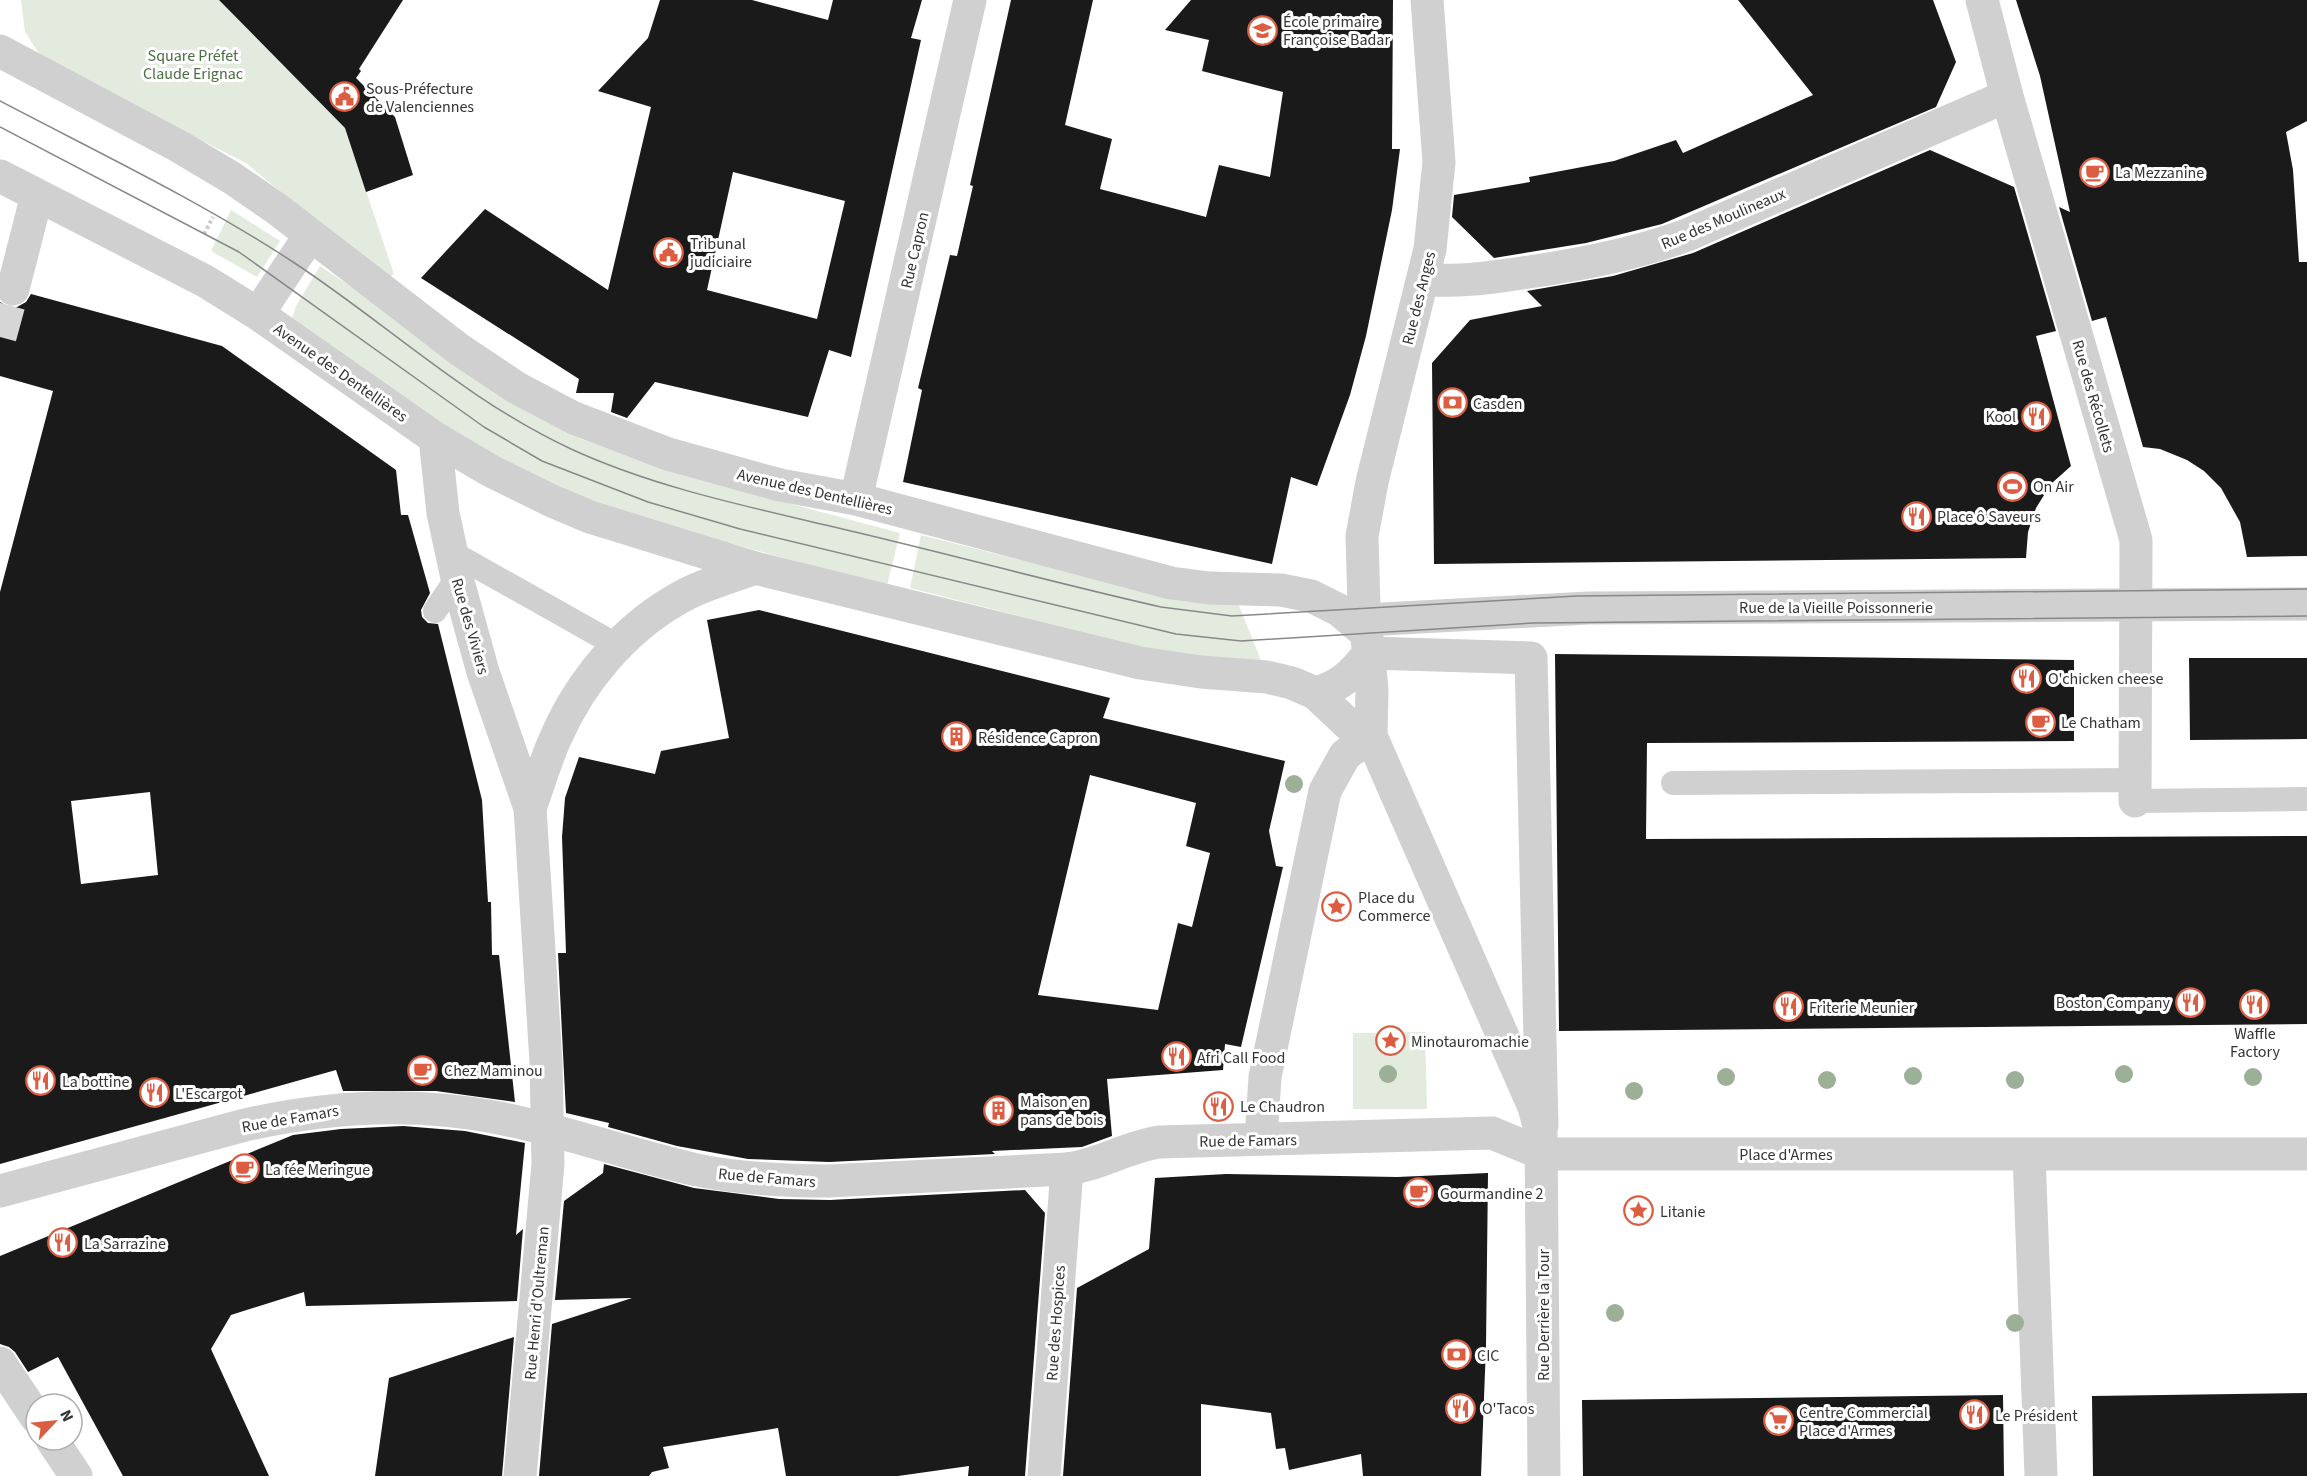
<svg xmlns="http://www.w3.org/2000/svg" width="2307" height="1476" font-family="'Source Sans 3',sans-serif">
<rect width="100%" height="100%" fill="#fff"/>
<path fill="#e3ebdf" d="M 21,0 L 219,0 L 345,128 L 394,274 L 386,279 L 246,163 L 44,61 L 25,32 Z
M 231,210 L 280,241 L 257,277 L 211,251 Z
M 320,266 L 579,438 L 671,472 L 900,533 L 887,586 L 652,522 L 594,503 L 456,436 L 292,319 L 296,306 Z
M 921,535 L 1162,595 L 1238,603 L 1262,663 L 1167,654 L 910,588 Z
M 1425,1032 L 1427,1109 L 1353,1109 L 1353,1033 Z"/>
<path fill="#1a1a1a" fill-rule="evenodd" d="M 219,0 L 403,0 L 359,69 L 361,71 L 356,78 L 395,117 L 413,175 L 366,192 L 345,128 Z
M 660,0 L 752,0 L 828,20 L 833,0 L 922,0 L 911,38 L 921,40 L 851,357 L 829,350 L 808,417 L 655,382 L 627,418 L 611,412 L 614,393 L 576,393 L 579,379 L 421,278 L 485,209 L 608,290 L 651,107 L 598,91 L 648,38 ZM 733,172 L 845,201 L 817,319 L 707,290 Z
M 1011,0 L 1093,0 L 1065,125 L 1112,139 L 1100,189 L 1206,217 L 1219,165 L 1270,177 L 1283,92 L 1202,71 L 1209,40 L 1165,30 L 1191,0 L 1393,0 L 1392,149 L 1400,149 L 1392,210 L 1366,336 L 1350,395 L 1317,486 L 1291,477 L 1272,564 L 903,482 L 922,390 L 918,388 L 950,255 L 957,256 L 973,186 L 970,185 Z
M 1738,0 L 1933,0 L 1956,62 L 1936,107 L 1662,224 L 1586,243 L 1494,258 L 1452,217 L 1454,195 L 1530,182 L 1529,177 L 1614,161 L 1676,140 L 1683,153 L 1813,95 Z
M 2016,0 L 2307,0 L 2307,121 L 2286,132 L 2293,170 L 2299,262 L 2307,262 L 2307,556 L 2247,557 L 2240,522 L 2221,488 L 2204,471 L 2187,460 L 2160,449 L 2143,447 L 2106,317 L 2092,321 L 2059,207 L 2070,212 L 2040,76 Z
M 1930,150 L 2014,187 L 2056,331 L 2036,336 L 2071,466 L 2051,484 L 2036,508 L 2028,532 L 2026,558 L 1434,564 L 1432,363 L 1470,320 L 1542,306 L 1527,291 L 1613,276 L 1693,253 Z
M 31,294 L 222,346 L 396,470 L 401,515 L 408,515 L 430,593 L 421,610 L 422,617 L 428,623 L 438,624 L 482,800 L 488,902 L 491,902 L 492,955 L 499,955 L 515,1102 L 436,1091 L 343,1091 L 336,1070 L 0,1164 L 0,592 L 53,391 L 0,376 L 0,302 L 8,307 L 17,307 L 26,302 ZM 150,792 L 158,875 L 81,884 L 71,801 Z
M 759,610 L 1110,698 L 1103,718 L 1285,761 L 1269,831 L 1276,866 L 1283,867 L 1241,1047 L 1225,1044 L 1223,1070 L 1107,1079 L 1112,1136 L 1082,1147 L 992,1151 L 995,1154 L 829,1162 L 748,1159 L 677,1146 L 608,1127 L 609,1123 L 566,1113 L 558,953 L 566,953 L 562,837 L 565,798 L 579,757 L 655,774 L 661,751 L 729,738 L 707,620 ZM 1090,775 L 1196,803 L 1186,846 L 1210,853 L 1192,927 L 1178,923 L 1158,1010 L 1038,995 Z
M 1555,654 L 2074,660 L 2074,741 L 1647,743 L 1646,839 L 2307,836 L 2307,1024 L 1559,1031 Z
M 2189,658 L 2307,658 L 2307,739 L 2190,740 Z
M 403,1126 L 465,1131 L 525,1143 L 516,1235 L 523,1229 L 517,1301 L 306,1306 L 304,1292 L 231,1315 L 211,1349 L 269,1476 L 123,1476 L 58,1357 L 28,1372 L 15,1352 L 9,1347 L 0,1344 L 0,1256 L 293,1135 L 341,1129 Z
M 604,1164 L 694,1188 L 779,1199 L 830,1200 L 1025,1190 L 1045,1213 L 1025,1476 L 968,1476 L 969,1466 L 898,1476 L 786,1476 L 778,1428 L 663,1447 L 669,1468 L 652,1472 L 649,1476 L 539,1476 L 552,1324 L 632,1298 L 555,1300 L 564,1201 L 603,1173 Z
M 1488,1173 L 1486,1346 L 1481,1476 L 1363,1476 L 1361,1454 L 1289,1470 L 1285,1448 L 1276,1449 L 1271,1413 L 1201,1404 L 1201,1476 L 1063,1476 L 1077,1288 L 1149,1249 L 1155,1178 L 1226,1174 L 1397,1177 Z
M 514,1337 L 502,1476 L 375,1476 L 389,1378 Z
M 2307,1393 L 2307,1476 L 2093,1476 L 2092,1396 Z
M 2003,1395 L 2004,1476 L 1583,1476 L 1582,1400 Z"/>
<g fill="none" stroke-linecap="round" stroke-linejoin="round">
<path stroke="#d6d6d6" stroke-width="33" stroke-dasharray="33 16" stroke-linecap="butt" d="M 0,337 L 13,289"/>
<path stroke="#cacaca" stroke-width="4" stroke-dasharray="3 3" stroke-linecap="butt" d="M 204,234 L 213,217"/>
<path stroke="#d0d0d0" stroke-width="24" d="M 451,552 L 618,646
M 435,611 L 457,578
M 1673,783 L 2136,780
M 2135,801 L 2307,799"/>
<path stroke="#d0d0d0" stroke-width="33" d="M 1365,620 L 1588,608 L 2307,604
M 1369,653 L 1531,658 L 1542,1125
M 1261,1139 L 1265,1077 L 1325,791 L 1345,755 L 1371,736
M 2029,1154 L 2041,1476
M 0,1191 L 245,1125 C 329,1106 414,1101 499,1118 C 566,1131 630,1155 697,1170 C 741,1179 785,1181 829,1181 L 1067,1169 C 1100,1165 1126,1147 1159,1142 L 1492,1133 L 1543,1154 L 2307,1154
M 0,1363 L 36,1417
M 52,1440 L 76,1476"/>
<path stroke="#d0d0d0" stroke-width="33" d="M 1427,0 L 1439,162 L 1430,249 L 1372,482 L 1362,536 L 1364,608 L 1372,689 L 1371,736 L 1534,1107 L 1541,1133 L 1544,1476
M 1982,0 L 2007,96 L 2136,540 L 2135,801
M 0,51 L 180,147 L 232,178 L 277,209 L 460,350 L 517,388 L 574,418 L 668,454 L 780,485 L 856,499 L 1171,583 L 1209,588 L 1281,590 L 1311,596 L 1339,610 L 1366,633
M 0,176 L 205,281 L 258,314 L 435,438 L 491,471 L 552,501 L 590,517 L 755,568 L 1140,663 L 1201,672 L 1267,677 L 1292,683 L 1315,693 L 1349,725 L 1371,736
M 1424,279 C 1460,283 1493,277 1529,272 C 1584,264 1635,254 1687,235 L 2007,96
M 13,289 L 37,195
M 258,314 L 310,235
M 435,438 L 443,513 L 457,578 L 483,672 L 530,808 L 546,1062 L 548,1164 L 520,1476
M 856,499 L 970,0
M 1315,693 C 1340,687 1354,673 1369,653
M 530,808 C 539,784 546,758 557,735 C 581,681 623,631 674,601 C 698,586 728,578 755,568
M 1044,1476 L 1067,1169"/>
<path stroke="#888" stroke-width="1.5" d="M 0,101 C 99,153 200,201 293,262 C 386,323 469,402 571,449 C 660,490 760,509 855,532 C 957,556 1059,584 1161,607 L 1232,616 L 1577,596 L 2307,589
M 0,127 L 239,252 L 484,427 L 542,461 L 648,502 L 740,529 L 1176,634 L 1241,641 L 1534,623 L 2307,616"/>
</g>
<g fill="#9caf97">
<circle cx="1294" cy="784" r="9"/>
<circle cx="1388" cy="1074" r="9"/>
<circle cx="2124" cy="1074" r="9"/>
<circle cx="1913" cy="1076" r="9"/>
<circle cx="1726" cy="1077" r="9"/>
<circle cx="2253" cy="1077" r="9"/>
<circle cx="1827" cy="1080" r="9"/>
<circle cx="2015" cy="1080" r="9"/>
<circle cx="1634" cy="1091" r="9"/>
<circle cx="1615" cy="1313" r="9"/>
<circle cx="2015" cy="1323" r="9"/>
</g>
<defs>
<symbol id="school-ring" viewBox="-11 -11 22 22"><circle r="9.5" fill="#fff" stroke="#dc5d42" stroke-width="1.5"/><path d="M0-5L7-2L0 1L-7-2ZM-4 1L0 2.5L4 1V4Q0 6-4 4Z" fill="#dc5d42"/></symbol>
<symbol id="civic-ring" viewBox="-11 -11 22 22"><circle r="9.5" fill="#fff" stroke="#dc5d42" stroke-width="1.5"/><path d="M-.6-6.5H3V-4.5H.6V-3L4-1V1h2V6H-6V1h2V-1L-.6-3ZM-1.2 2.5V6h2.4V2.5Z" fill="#dc5d42"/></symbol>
<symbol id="cafe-ring" viewBox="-11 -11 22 22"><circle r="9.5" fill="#fff" stroke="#dc5d42" stroke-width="1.5"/><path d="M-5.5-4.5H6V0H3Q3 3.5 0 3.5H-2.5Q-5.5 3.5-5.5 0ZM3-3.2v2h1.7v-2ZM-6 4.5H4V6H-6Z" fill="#dc5d42"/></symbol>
<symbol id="bank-ring" viewBox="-11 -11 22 22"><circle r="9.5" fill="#fff" stroke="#dc5d42" stroke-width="1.5"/><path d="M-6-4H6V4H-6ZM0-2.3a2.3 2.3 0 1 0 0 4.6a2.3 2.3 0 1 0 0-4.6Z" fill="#dc5d42"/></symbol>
<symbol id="restaurant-ring" viewBox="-11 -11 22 22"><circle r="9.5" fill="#fff" stroke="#dc5d42" stroke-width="1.5"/><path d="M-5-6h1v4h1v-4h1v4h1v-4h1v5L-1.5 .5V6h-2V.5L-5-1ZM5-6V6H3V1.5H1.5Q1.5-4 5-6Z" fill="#dc5d42"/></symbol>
<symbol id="stadium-ring" viewBox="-11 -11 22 22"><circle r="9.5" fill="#fff" stroke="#dc5d42" stroke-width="1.5"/><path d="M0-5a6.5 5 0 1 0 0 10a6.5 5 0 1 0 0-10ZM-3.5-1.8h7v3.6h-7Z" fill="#dc5d42"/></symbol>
<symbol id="building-ring" viewBox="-11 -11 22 22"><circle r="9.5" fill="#fff" stroke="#dc5d42" stroke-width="1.5"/><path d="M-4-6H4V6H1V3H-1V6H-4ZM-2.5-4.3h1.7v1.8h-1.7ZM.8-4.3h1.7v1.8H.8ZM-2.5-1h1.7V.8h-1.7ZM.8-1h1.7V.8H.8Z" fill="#dc5d42"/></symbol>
<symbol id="sight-ring" viewBox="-11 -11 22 22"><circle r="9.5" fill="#fff" stroke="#dc5d42" stroke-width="1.5"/><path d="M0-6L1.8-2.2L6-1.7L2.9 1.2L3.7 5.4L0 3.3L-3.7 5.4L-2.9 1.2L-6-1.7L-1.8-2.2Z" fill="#dc5d42"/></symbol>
<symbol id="supermarket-ring" viewBox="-11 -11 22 22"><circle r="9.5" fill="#fff" stroke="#dc5d42" stroke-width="1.5"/><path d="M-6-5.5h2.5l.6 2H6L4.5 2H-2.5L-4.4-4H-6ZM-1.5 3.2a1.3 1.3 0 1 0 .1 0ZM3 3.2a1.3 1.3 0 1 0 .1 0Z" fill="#dc5d42"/></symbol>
</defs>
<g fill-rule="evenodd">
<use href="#school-ring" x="1246" y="14" width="33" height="33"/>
<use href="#civic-ring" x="328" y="80" width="33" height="33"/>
<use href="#cafe-ring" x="2078" y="156" width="33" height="33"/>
<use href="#civic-ring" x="652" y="236" width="33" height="33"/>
<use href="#bank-ring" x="1436" y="386" width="33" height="33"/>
<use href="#restaurant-ring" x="2020" y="400" width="33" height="33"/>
<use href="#stadium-ring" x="1996" y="470" width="33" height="33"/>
<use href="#restaurant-ring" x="1900" y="500" width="33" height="33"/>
<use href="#restaurant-ring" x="2010" y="662" width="33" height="33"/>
<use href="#cafe-ring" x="2024" y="706" width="33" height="33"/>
<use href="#building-ring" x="940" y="720" width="33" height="33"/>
<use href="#sight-ring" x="1320" y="890" width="33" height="33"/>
<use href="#restaurant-ring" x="2174" y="986" width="33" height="33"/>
<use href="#restaurant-ring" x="2238" y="988" width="33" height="33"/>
<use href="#restaurant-ring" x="1772" y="990" width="33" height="33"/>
<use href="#sight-ring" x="1374" y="1024" width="33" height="33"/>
<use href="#restaurant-ring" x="1160" y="1040" width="33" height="33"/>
<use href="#cafe-ring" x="406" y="1054" width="33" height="33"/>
<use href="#restaurant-ring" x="24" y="1064" width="33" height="33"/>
<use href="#restaurant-ring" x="138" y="1076" width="33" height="33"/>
<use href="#restaurant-ring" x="1202" y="1090" width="33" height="33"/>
<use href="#building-ring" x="982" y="1094" width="33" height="33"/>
<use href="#cafe-ring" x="228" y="1152" width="33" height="33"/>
<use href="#cafe-ring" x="1402" y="1176" width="33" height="33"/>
<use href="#sight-ring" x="1622" y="1194" width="33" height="33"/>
<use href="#restaurant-ring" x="46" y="1226" width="33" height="33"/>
<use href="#bank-ring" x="1440" y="1338" width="33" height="33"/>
<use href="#restaurant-ring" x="1444" y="1392" width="33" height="33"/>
<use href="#restaurant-ring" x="1958" y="1398" width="33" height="33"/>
<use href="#supermarket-ring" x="1762" y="1404" width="33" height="33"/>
</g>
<g text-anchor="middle" stroke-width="6" stroke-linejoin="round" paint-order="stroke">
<g font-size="16" fill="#333" stroke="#fff" text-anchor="start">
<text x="1283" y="27">École primaire<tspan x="1283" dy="18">Françoise Badar</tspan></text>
<text x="366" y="94">Sous-Préfecture<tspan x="366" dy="18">de Valenciennes</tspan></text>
<text x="2115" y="178">La Mezzanine</text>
<text x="690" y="249">Tribunal<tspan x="690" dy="18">judiciaire</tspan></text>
<text x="1473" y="409">Casden</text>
<text x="2016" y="422" text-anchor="end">Kool</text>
<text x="2033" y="492">On Air</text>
<text x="1937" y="522">Place ô Saveurs</text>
<text x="2048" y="684">O'chicken cheese</text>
<text x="2061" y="728">Le Chatham</text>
<text x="978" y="743">Résidence Capron</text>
<text x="1358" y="903">Place du<tspan x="1358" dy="18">Commerce</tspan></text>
<text x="2170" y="1008" text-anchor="end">Boston Company</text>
<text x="1809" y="1013">Friterie Meunier</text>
<text x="2255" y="1039" text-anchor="middle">Waffle<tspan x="2255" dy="18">Factory</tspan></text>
<text x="1411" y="1047">Minotauromachie</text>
<text x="1197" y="1063">Afri Call Food</text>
<text x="444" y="1076">Chez Maminou</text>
<text x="62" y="1087">La bottine</text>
<text x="175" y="1099">L'Escargot</text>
<text x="1020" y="1107">Maison en<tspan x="1020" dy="18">pans de bois</tspan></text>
<text x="1240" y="1112">Le Chaudron</text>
<text x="265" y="1175">La fée Meringue</text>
<text x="1440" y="1199">Gourmandine 2</text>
<text x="1660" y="1217">Litanie</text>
<text x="84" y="1249">La Sarrazine</text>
<text x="1477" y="1361">CIC</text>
<text x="1482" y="1414">O'Tacos</text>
<text x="1799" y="1418">Centre Commercial<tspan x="1799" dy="18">Place d'Armes</tspan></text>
<text x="1995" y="1421">Le Président</text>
</g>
<g font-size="16" fill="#4b6d42" stroke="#fff">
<text x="193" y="61">Square Préfet<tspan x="193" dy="18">Claude Erignac</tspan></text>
</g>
<g font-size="16" fill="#333" stroke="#fff">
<text transform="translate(1723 218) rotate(-23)" y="6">Rue des Moulineaux</text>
<text transform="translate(914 250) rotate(-77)" y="6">Rue Capron</text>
<text transform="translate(1418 298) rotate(-76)" y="6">Rue des Anges</text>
<text transform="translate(341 372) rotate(35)" y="6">Avenue des Dentellières</text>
<text transform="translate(2094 396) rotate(74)" y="6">Rue des Récollets</text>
<text transform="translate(815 491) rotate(13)" y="6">Avenue des Dentellières</text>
<text x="1836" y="613">Rue de la Vieille Poissonnerie</text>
<text transform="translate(471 626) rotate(74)" y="6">Rue des Viviers</text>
<text transform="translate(290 1118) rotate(-10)" y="6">Rue de Famars</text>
<text transform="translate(1248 1140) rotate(-1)" y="6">Rue de Famars</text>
<text x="1786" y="1160">Place d'Armes</text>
<text transform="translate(767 1177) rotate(5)" y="6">Rue de Famars</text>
<text transform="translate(536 1303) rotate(-85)" y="6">Rue Henri d'Oultreman</text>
<text transform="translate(1543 1315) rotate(-90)" y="6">Rue Derrière la Tour</text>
<text transform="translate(1055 1323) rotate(-86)" y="6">Rue des Hospices</text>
</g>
</g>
<g transform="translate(54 1422) rotate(64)"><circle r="28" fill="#ffffff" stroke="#adadad" stroke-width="1.5"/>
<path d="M0-4.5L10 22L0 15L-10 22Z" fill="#dc5d42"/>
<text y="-9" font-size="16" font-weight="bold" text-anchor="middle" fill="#333333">N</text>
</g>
</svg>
